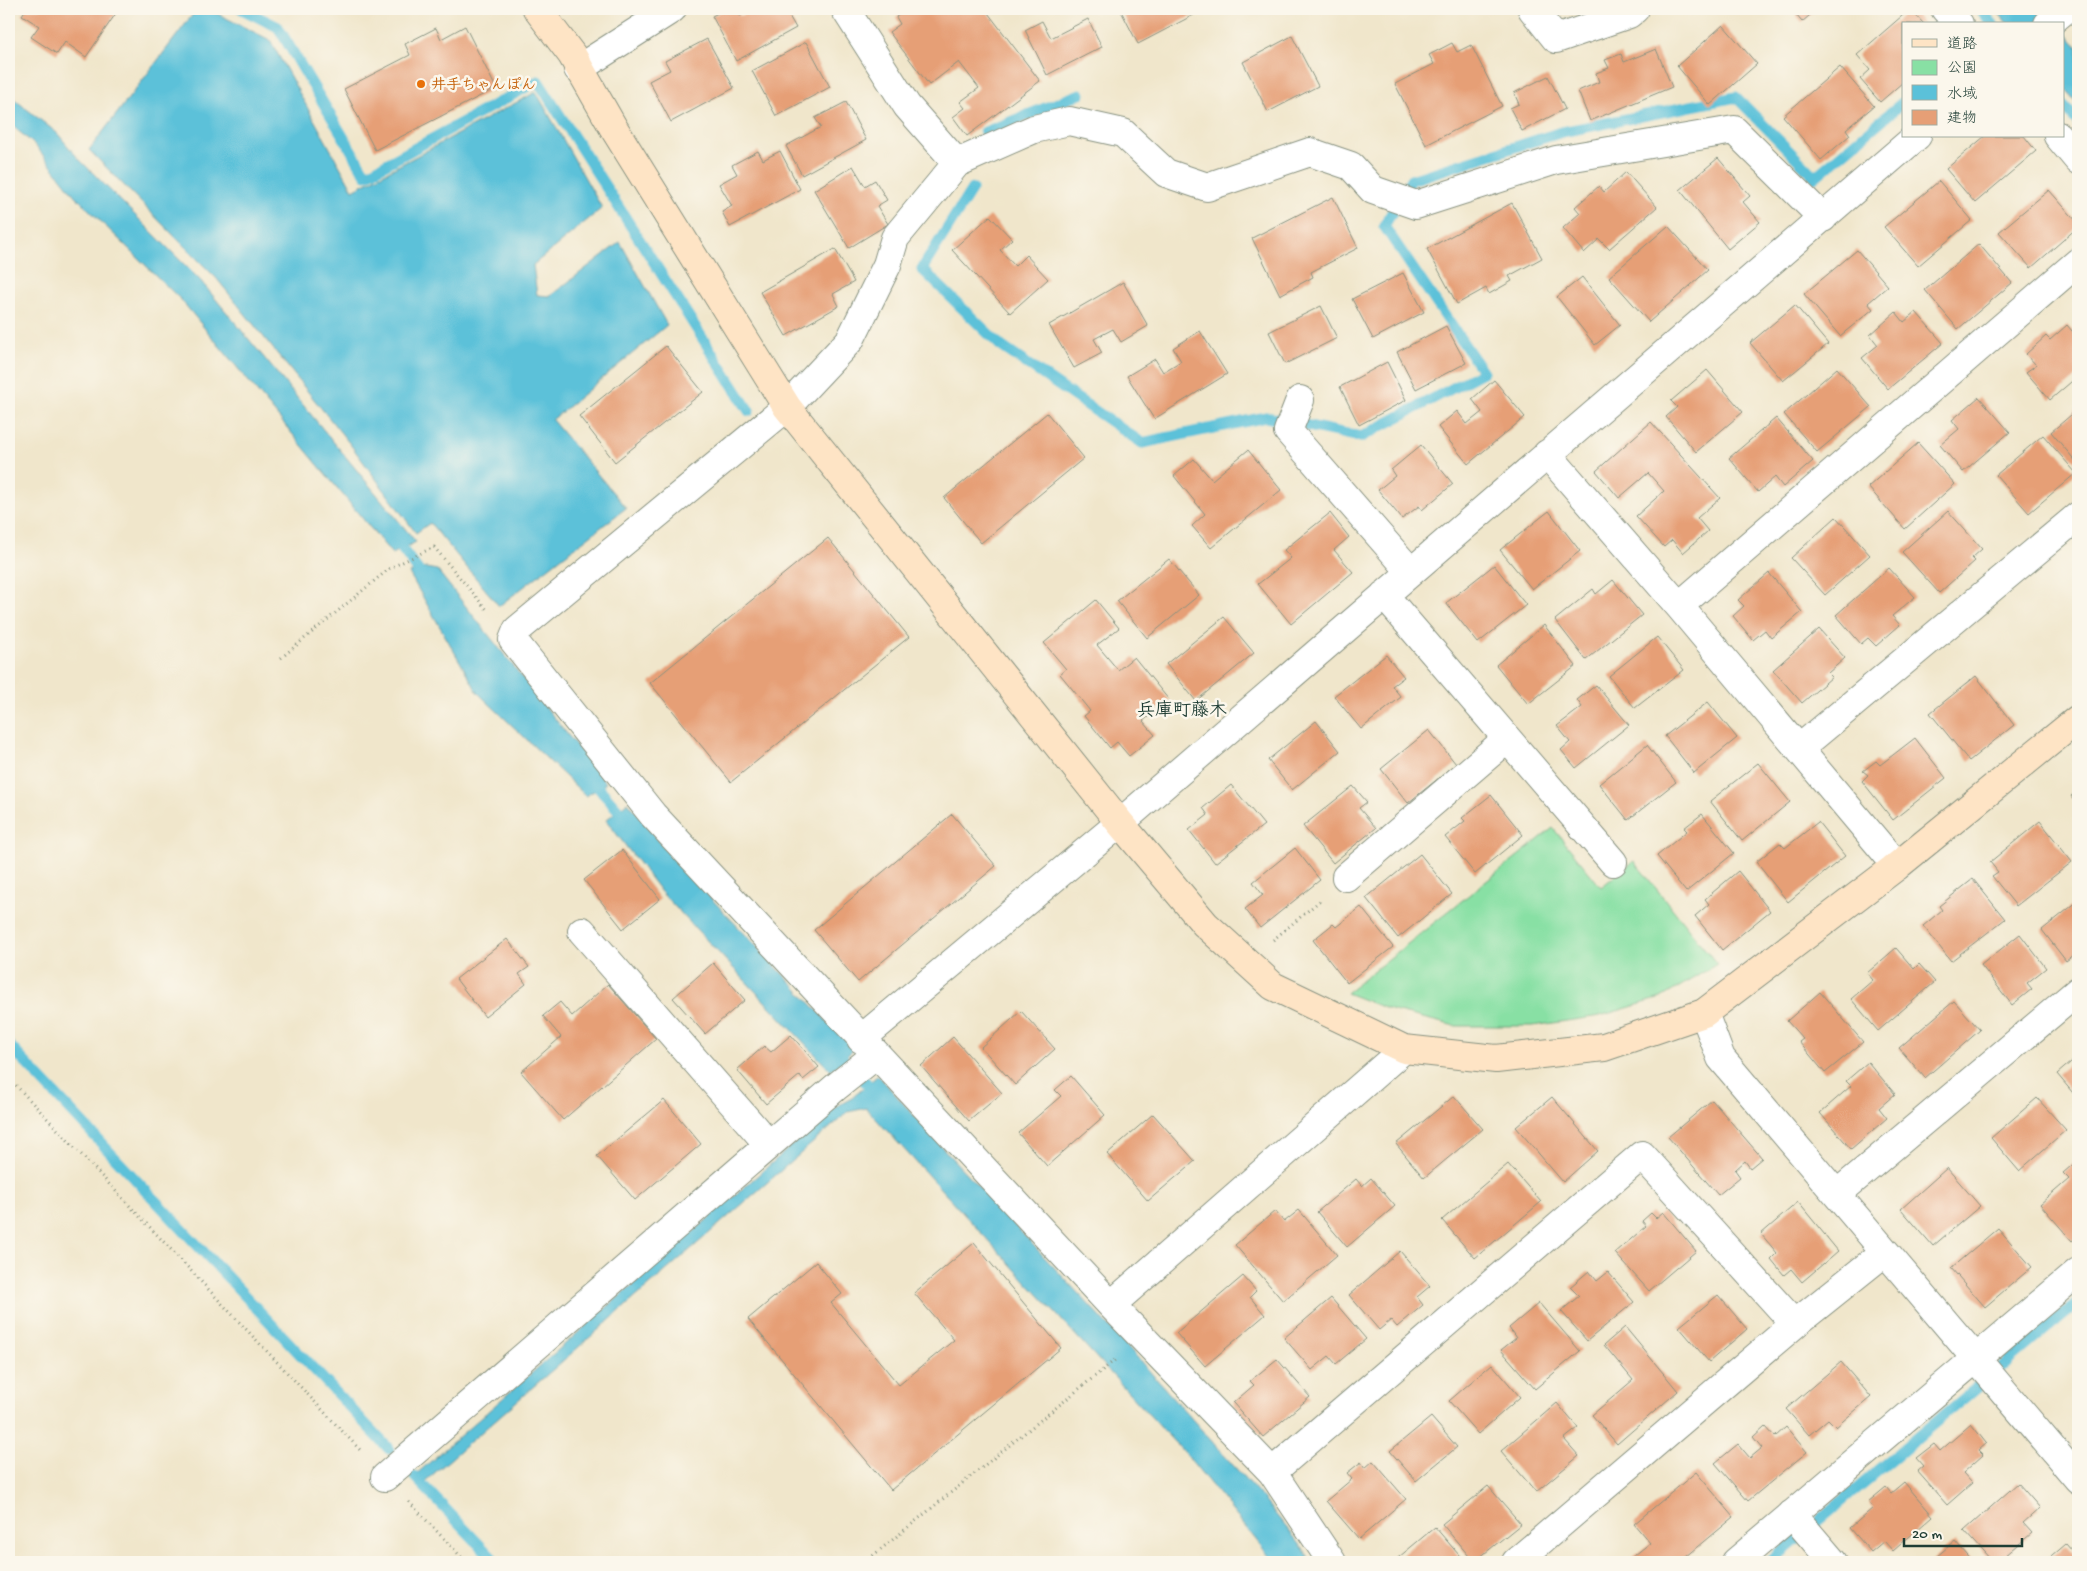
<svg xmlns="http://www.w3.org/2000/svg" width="2087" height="1571" font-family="'Gochi Hand','Klee One',sans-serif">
<rect width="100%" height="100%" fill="#fbf7ec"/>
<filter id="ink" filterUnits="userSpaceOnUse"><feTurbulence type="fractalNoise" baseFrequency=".02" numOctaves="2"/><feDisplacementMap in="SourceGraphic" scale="10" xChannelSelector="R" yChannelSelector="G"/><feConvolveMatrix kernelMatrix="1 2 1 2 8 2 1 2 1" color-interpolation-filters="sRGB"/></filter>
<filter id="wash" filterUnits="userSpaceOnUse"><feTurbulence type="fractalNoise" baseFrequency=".0096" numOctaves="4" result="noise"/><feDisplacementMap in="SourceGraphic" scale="20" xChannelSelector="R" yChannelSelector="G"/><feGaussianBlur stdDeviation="1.12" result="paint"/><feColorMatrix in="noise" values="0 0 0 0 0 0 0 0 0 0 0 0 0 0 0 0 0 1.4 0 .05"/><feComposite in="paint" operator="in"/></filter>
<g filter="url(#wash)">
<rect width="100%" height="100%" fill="#f0e6cb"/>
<path fill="#88e0a4" stroke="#548e6c" d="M 1553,828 L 1601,887 L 1634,861 L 1717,964 L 1661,998 L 1600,1016 L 1533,1026 L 1455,1026 L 1390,1010 L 1346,993 Z"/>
<path fill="#5bc1d9" stroke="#3d7f86" d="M 197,9 L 208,9 L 270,40 L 353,190 L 536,92 L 602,208 L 533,265 L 537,295 L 550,296 L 620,242 L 667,325 L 552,420 L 626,508 L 499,606 L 430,523 L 416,533 L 350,444 L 217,279 L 89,150 Z
M 1995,9 L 2045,9 L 2058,24 L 2008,24 Z
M 2063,30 L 2078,47 L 2078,104 L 2063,87 Z
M 9,95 L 57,133 L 78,158 L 200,280 L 416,542 L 392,554 L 182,301 L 76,197 L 35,145 L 9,123 Z
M 426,568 L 437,570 L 606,783 L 586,796 L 478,693 L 409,573 Z
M 628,802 L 669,854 L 854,1049 L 831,1071 L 661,892 L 606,820 Z
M 878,1075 L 949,1155 L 1120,1338 L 1264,1500 L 1303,1548 L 1312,1562 L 1274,1562 L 1190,1459 L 866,1108 L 848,1112 L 423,1483 L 414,1476 L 837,1106 L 852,1098 Z"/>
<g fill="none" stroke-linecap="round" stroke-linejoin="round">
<path stroke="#5bc1d9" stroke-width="11" d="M 242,9 L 278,27 L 366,175 L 538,81 L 749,411
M 1980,9 L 1993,24
M 2063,105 L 2078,122
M 985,132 L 1080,94
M 972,189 L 922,269 L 1001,346 L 1142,443 L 1266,417 L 1361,437 L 1483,372 L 1384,226 L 1411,180 L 1562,132 L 1736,97 L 1815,177 L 1903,102
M 393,537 L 427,582
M 589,777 L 628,821
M 9,1045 L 389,1449
M 833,1048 L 877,1094
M 414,1476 L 496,1562
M 1770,1562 L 2078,1302"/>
</g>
<g id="blocks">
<path fill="#e69f76" d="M 26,9 L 119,9 L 86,57 L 65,42 L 57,54 L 31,37 L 39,26 L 22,15 Z
M 726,9 L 736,9 L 740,16 L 753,9 L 785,9 L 796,28 L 736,61 L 712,16 Z
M 907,9 L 985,9 L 1040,81 L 967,136 L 953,117 L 965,108 L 960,102 L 979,88 L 959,62 L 929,85 L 889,32 L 900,24 L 896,17 Z
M 1120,9 L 1205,9 L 1138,44 Z
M 1791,9 L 1817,9 L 1802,22 Z
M 1910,9 L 1924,24 L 1903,24 L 1903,82 L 1880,102 L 1860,79 L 1870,70 L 1857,55 Z
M 1088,19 L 1102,47 L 1047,75 L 1025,30 L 1042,21 L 1051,38 Z
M 1723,25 L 1757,64 L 1710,105 L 1677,66 Z
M 465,26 L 496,88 L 375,150 L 344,89 L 410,55 L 405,44 L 436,28 L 441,39 Z
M 1292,36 L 1318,86 L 1268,112 L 1243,62 Z
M 707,39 L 734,88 L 671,122 L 649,81 L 670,70 L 665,61 Z
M 806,42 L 830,87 L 776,116 L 752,71 Z
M 1452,43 L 1457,52 L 1471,45 L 1502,106 L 1426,145 L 1395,84 L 1434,64 L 1429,55 Z
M 1656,49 L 1672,87 L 1590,121 L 1578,91 L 1599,82 L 1596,73 L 1609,68 L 1605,60 L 1621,54 L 1624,62 Z
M 1840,67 L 1874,106 L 1846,129 L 1850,135 L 1821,160 L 1783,116 Z
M 1548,76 L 1565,109 L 1522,131 L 1510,108 L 1519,104 L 1514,93 Z
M 846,102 L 866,140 L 802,175 L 786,146 L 821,127 L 815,118 Z
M 1985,136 L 2024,136 L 2036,151 L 1975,203 L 1946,169 Z
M 758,151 L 763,160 L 780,151 L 800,189 L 730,227 L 722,212 L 732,206 L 719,184 L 737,174 L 732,165 Z
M 1718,158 L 1750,196 L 1743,202 L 1760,222 L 1728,249 L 1680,190 Z
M 853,166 L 865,186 L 875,180 L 887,200 L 877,206 L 888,224 L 849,248 L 814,190 Z
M 1626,172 L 1657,207 L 1609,249 L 1599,239 L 1584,253 L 1563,228 L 1580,213 L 1575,207 L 1599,186 L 1604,192 Z
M 1939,181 L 1972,220 L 1918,266 L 1884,227 Z
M 2049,190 L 2078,223 L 2078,227 L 2031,268 L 1999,232 Z
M 1333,197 L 1358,248 L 1311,272 L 1313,277 L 1280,295 L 1252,238 Z
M 1512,203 L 1542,258 L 1509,276 L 1512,281 L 1489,294 L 1486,288 L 1457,304 L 1427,249 Z
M 990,216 L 1012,239 L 1000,250 L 1015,266 L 1026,255 L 1048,279 L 1010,313 L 952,250 Z
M 1668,226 L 1708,270 L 1649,322 L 1609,277 Z
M 1979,244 L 2012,283 L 1958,329 L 1925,290 Z
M 835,249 L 854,282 L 833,294 L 839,306 L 786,336 L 760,292 Z
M 1857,250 L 1888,286 L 1868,303 L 1873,309 L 1840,336 L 1804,294 Z
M 1403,273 L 1424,312 L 1373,339 L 1352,299 Z
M 1582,277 L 1620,325 L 1595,345 L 1557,297 Z
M 1123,282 L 1148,326 L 1121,342 L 1113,329 L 1094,339 L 1102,353 L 1074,368 L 1049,325 Z
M 1795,305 L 1828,344 L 1783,381 L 1750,343 Z
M 1321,306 L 1337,338 L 1285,364 L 1269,332 Z
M 1896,312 L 1904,322 L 1916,312 L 1943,343 L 1888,389 L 1862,358 L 1878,345 L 1870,335 Z
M 2067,325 L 2078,338 L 2078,376 L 2050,400 L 2026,372 L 2036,365 L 2026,354 L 2046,336 L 2050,340 Z
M 1446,326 L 1466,363 L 1416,389 L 1397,352 Z
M 1200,331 L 1227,374 L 1154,419 L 1127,376 L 1155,359 L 1163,372 L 1181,361 L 1173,348 Z
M 666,346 L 703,392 L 615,462 L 579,416 Z
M 1387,362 L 1406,400 L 1359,425 L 1340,387 Z
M 1837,368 L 1871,407 L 1817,452 L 1784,414 Z
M 1707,370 L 1743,412 L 1696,452 L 1666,417 L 1677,407 L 1671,401 Z
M 1494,380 L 1525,417 L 1468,464 L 1438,427 L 1457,411 L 1467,424 L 1482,412 L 1472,399 Z
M 1979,397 L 2010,432 L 1963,472 L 1940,445 L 1959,429 L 1952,420 Z
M 2078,409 L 2078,464 L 2051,432 Z
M 1047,413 L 1084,458 L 981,543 L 944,498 Z
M 1776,418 L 1813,461 L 1783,487 L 1775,477 L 1758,492 L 1729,458 Z
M 1651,422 L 1720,498 L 1697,518 L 1708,531 L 1683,553 L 1672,540 L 1664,547 L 1636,516 L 1664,491 L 1648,473 L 1619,498 L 1596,471 Z
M 2043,435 L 2076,473 L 2029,513 L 1996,475 Z
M 1918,443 L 1955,484 L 1905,529 L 1868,487 Z
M 1421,445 L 1453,484 L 1422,510 L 1419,506 L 1402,519 L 1378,490 L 1395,476 L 1391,470 Z
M 1248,450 L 1281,490 L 1211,548 L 1192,526 L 1205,514 L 1174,476 L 1194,459 L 1212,480 Z
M 1549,511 L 1580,551 L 1532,589 L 1500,550 Z
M 1948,511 L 1982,549 L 1972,558 L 1975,561 L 1939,593 L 1902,552 Z
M 1330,513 L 1349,537 L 1334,550 L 1353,572 L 1291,624 L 1258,584 L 1291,558 L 1284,550 Z
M 1836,517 L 1870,555 L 1825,595 L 1791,558 Z
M 828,538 L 909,637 L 731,782 L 650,683 Z
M 1169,559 L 1199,595 L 1147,638 L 1117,601 Z
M 1494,565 L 1526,605 L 1478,643 L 1446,603 Z
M 1889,568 L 1915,597 L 1892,616 L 1900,625 L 1876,646 L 1868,638 L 1861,644 L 1836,615 Z
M 1769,573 L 1802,612 L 1771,638 L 1765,630 L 1753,640 L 1733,616 L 1744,606 L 1738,600 Z
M 1613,580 L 1642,615 L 1586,660 L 1555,620 L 1593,589 L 1596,594 Z
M 1096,600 L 1119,628 L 1097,645 L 1118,670 L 1134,657 L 1169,700 L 1143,721 L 1155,735 L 1129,756 L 1117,742 L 1110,748 L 1084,716 L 1090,711 L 1060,674 L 1066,669 L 1044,643 Z
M 1224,617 L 1254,653 L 1196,701 L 1166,664 Z
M 1544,625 L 1576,666 L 1528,704 L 1496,665 Z
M 1819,629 L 1845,658 L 1828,673 L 1832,677 L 1802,703 L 1773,670 Z
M 1657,637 L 1684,670 L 1635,708 L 1609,676 Z
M 1386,655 L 1404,677 L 1392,686 L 1401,697 L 1361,729 L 1334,696 Z
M 1976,676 L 2014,725 L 1969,761 L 1930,713 Z
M 1596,685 L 1629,725 L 1576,768 L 1561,750 L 1570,742 L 1557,726 L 1582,707 L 1577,700 Z
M 1708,702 L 1737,738 L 1694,773 L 1665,736 Z
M 1316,721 L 1340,751 L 1292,790 L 1268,760 Z
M 1429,730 L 1456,764 L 1408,803 L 1381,769 Z
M 1915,738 L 1946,778 L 1893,820 L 1862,781 L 1868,775 L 1863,771 L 1876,761 L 1880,765 Z
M 1647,745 L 1676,782 L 1628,820 L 1599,784 Z
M 1758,763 L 1790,802 L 1742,841 L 1710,801 Z
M 1231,785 L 1264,825 L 1215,863 L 1189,830 L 1208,815 L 1203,808 Z
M 1353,786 L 1367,802 L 1359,808 L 1376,828 L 1333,863 L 1303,826 Z
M 2078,790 L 2078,805 L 2071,796 Z
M 1491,795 L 1523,835 L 1475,874 L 1445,837 L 1465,821 L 1462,818 Z
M 952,814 L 996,866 L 858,982 L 814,930 Z
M 1702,814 L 1734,853 L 1686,892 L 1657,856 L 1687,831 L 1684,828 Z
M 2040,821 L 2072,862 L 2016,906 L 1992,876 L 1998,872 L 1990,862 Z
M 1818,822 L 1845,856 L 1788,902 L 1756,862 L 1780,843 L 1785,848 Z
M 1295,848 L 1320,880 L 1260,928 L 1245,909 L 1263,895 L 1253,882 Z
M 622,850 L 660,899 L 623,929 L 584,880 Z
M 1420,854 L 1452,894 L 1398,938 L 1366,898 Z
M 1738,871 L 1770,911 L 1722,950 L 1695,916 L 1709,904 L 1705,899 Z
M 1973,879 L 2005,919 L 1951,961 L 1923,926 L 1942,910 L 1939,906 Z
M 2078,901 L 2078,952 L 2066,961 L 2042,930 Z
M 1361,907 L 1393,947 L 1347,983 L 1313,940 L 1333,924 L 1336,927 Z
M 2020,934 L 2046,968 L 2027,983 L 2032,989 L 2012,1005 L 1981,965 Z
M 507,939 L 529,967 L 519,974 L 526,984 L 485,1017 L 456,979 Z
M 1896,948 L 1914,969 L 1919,964 L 1935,982 L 1878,1031 L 1851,999 L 1873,980 L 1867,973 Z
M 713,963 L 745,1000 L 705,1034 L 673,998 Z
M 608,984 L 656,1039 L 563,1120 L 521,1072 L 561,1037 L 543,1016 L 560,1002 L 572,1016 Z
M 1820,992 L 1863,1042 L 1825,1073 L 1799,1042 L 1803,1039 L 1787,1021 Z
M 1954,1001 L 1980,1030 L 1925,1078 L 1899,1048 Z
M 1021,1011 L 1055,1049 L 1015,1085 L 981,1047 Z
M 791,1035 L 819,1067 L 803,1080 L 800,1075 L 766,1104 L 737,1070 L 764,1046 L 771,1052 Z
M 953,1037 L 1002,1093 L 969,1121 L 921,1066 Z
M 2078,1056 L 2078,1099 L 2057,1074 Z
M 1868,1062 L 1895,1094 L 1879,1108 L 1887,1118 L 1851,1149 L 1820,1113 L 1851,1086 L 1846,1081 Z
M 1071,1076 L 1105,1115 L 1047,1166 L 1018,1133 L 1061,1096 L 1055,1090 Z
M 1454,1096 L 1483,1129 L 1424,1178 L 1396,1144 Z
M 1552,1097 L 1598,1151 L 1563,1182 L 1516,1127 Z
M 2037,1098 L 2066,1130 L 2019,1171 L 1991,1138 Z
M 664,1100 L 701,1144 L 635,1200 L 597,1156 Z
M 1712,1100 L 1762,1158 L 1750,1168 L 1745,1161 L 1735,1170 L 1740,1177 L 1718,1195 L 1668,1137 Z
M 1153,1114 L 1195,1161 L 1148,1201 L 1107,1154 Z
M 2078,1160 L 2078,1236 L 2072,1241 L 2040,1204 L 2069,1179 L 2063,1173 Z
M 1508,1164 L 1541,1202 L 1475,1258 L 1442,1220 Z
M 1947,1168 L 1980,1206 L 1933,1246 L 1901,1209 Z
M 1371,1178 L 1395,1206 L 1347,1247 L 1317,1212 L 1356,1179 L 1362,1186 Z
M 1798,1202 L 1838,1251 L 1802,1282 L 1791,1269 L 1784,1275 L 1771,1259 L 1777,1253 L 1761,1234 Z
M 1299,1210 L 1337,1255 L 1283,1301 L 1235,1245 L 1275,1211 L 1284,1222 Z
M 1663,1212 L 1696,1251 L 1649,1291 L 1615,1253 L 1646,1226 L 1642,1221 L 1651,1213 L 1656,1218 Z
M 1998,1228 L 2032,1267 L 1985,1307 L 1951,1268 Z
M 974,1243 L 1061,1348 L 891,1490 L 748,1319 L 816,1262 L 842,1294 L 831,1303 L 899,1385 L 954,1340 L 914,1293 Z
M 1400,1251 L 1430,1286 L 1417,1297 L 1423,1305 L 1397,1327 L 1391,1320 L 1379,1330 L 1349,1295 Z
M 1589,1271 L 1597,1281 L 1608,1272 L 1634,1302 L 1587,1341 L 1561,1311 L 1579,1296 L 1570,1287 Z
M 1243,1276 L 1256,1291 L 1250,1297 L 1265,1315 L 1205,1366 L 1176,1333 Z
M 1718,1295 L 1747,1329 L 1709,1362 L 1679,1327 Z
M 1331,1298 L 1366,1339 L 1336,1364 L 1329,1356 L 1312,1370 L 1284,1338 Z
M 1539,1303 L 1580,1351 L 1535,1389 L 1501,1350 L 1516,1338 L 1509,1328 Z
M 1625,1327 L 1678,1391 L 1617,1444 L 1592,1415 L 1633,1380 L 1604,1345 Z
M 1277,1359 L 1310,1397 L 1263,1437 L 1233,1403 L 1254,1385 L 1250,1381 Z
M 1841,1362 L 1871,1397 L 1836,1427 L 1828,1419 L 1809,1435 L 1786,1409 Z
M 1492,1364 L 1520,1397 L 1478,1434 L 1449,1401 Z
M 1557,1403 L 1578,1428 L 1564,1439 L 1579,1456 L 1536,1492 L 1501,1451 Z
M 1431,1417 L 1457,1447 L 1416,1481 L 1390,1451 Z
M 1971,1424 L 1986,1443 L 1978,1450 L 1983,1455 L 1963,1473 L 1972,1483 L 1947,1505 L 1917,1471 L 1923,1466 L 1916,1458 L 1934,1444 L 1940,1451 Z
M 1765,1426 L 1775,1437 L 1786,1427 L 1807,1452 L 1748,1501 L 1715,1463 L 1738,1444 L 1750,1458 L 1762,1448 L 1753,1437 Z
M 1373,1461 L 1406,1499 L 1359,1539 L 1326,1501 L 1352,1479 L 1347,1473 L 1361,1462 L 1365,1468 Z
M 1696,1472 L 1734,1517 L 1680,1562 L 1633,1562 L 1630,1559 L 1650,1543 L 1634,1524 Z
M 1904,1482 L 1933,1516 L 1893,1551 L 1884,1541 L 1871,1552 L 1850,1528 L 1873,1508 L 1868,1502 L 1886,1487 L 1891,1493 Z
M 2018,1483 L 2040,1508 L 2023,1523 L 2032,1533 L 1998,1562 L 1992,1562 L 1964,1531 Z
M 1488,1486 L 1521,1524 L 1474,1562 L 1442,1524 Z
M 1435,1527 L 1465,1562 L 1393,1562 Z
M 1955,1541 L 1973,1562 L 1930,1562 Z
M 2066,1544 L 2078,1558 L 2078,1562 L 2045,1562 Z"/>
</g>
</g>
<g filter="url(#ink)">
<use href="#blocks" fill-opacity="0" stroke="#889280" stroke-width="1"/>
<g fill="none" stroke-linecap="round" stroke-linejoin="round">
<defs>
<path id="street" d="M 845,9 L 907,106 L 957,163 L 1034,129 L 1069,121 L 1123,133 L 1166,173 L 1207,187 L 1310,152 L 1351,166 L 1373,190 L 1416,205 L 1556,160 L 1734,130 L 1823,218
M 1532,9 L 1556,39 L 1629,14 L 1635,9
M 1945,9 L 1959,24
M 2048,24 L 2066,9
M 578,69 L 672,9
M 2058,136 L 2078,160
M 957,163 L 895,238 L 887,265 L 850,340 L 787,407 L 517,630 L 513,640 L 653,815 L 1111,1305 L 1272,1472 L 1332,1562
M 1300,400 L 1288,431 L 1411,572
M 1547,454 L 1679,606 L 1897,866
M 1384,595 L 1613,862
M 1679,606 L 2078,262
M 1800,748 L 2078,516
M 1346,877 L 1507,739
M 582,931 L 769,1145
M 1704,1013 L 1721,1058 L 2078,1479
M 861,1039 L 1120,823 L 1917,136
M 1837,1194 L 2078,991
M 1111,1305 L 1404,1049
M 1272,1472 L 1642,1155 L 1795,1324
M 385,1477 L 837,1086 L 876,1055
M 1792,1514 L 1833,1562
M 1516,1562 L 1795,1324 L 1885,1252
M 1736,1562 L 2078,1272"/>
<path id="secondary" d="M 537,9 L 572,55 L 613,127 L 787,407 L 1120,823 L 1205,924 L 1273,986 L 1404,1049 L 1496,1059 L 1604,1047 L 1704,1013 L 1897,866 L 2078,719"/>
</defs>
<use href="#street" stroke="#889280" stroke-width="30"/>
<use href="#secondary" stroke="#889280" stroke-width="30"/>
<path stroke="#889280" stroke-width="3" stroke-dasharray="1 4" stroke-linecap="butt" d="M 281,658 L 390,568 L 434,547 L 488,611
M 1273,940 L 1322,899
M 9,1078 L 362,1452
M 409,1502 L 466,1562
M 865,1562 L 1115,1360"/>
<use href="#street" stroke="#fff" stroke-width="28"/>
<use href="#secondary" stroke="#fee4c5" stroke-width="28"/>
</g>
</g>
<circle fill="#e8710a" stroke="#fbf7ec" stroke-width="2" cx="421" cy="84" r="5"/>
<g text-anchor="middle" stroke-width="5" stroke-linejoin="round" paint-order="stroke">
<g font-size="15" font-weight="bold" fill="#c56008" stroke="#fbf7ec" text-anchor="start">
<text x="431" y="89">井手ちゃんぽん</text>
</g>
<g font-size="18" font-weight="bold" fill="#1f3d34" stroke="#fbf7ec">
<text x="1182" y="715">兵庫町藤木</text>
</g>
</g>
<rect width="2087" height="1571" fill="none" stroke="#fbf7ec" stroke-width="30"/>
<rect x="1902" y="22" width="162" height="115" fill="#fbf7ec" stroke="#a3ada2"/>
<rect x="1912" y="39" width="25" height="8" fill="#fee4c5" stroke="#a3ada2"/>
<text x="1947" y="48" font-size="15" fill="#1f3d34">道路</text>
<rect x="1912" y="60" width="25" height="15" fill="#88e0a4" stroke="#a3ada2"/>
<text x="1947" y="72" font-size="15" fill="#1f3d34">公園</text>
<rect x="1912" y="85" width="25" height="15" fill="#5bc1d9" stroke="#a3ada2"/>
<text x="1947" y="98" font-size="15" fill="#1f3d34">水域</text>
<rect x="1912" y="110" width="25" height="15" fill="#e69f76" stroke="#a3ada2"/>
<text x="1947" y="122" font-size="15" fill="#1f3d34">建物</text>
<path d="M1904 1538v8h118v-8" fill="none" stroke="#1f3d34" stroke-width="2.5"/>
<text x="1912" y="1538" font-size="15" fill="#1f3d34" stroke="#fbf7ec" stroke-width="4" paint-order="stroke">20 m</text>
</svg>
